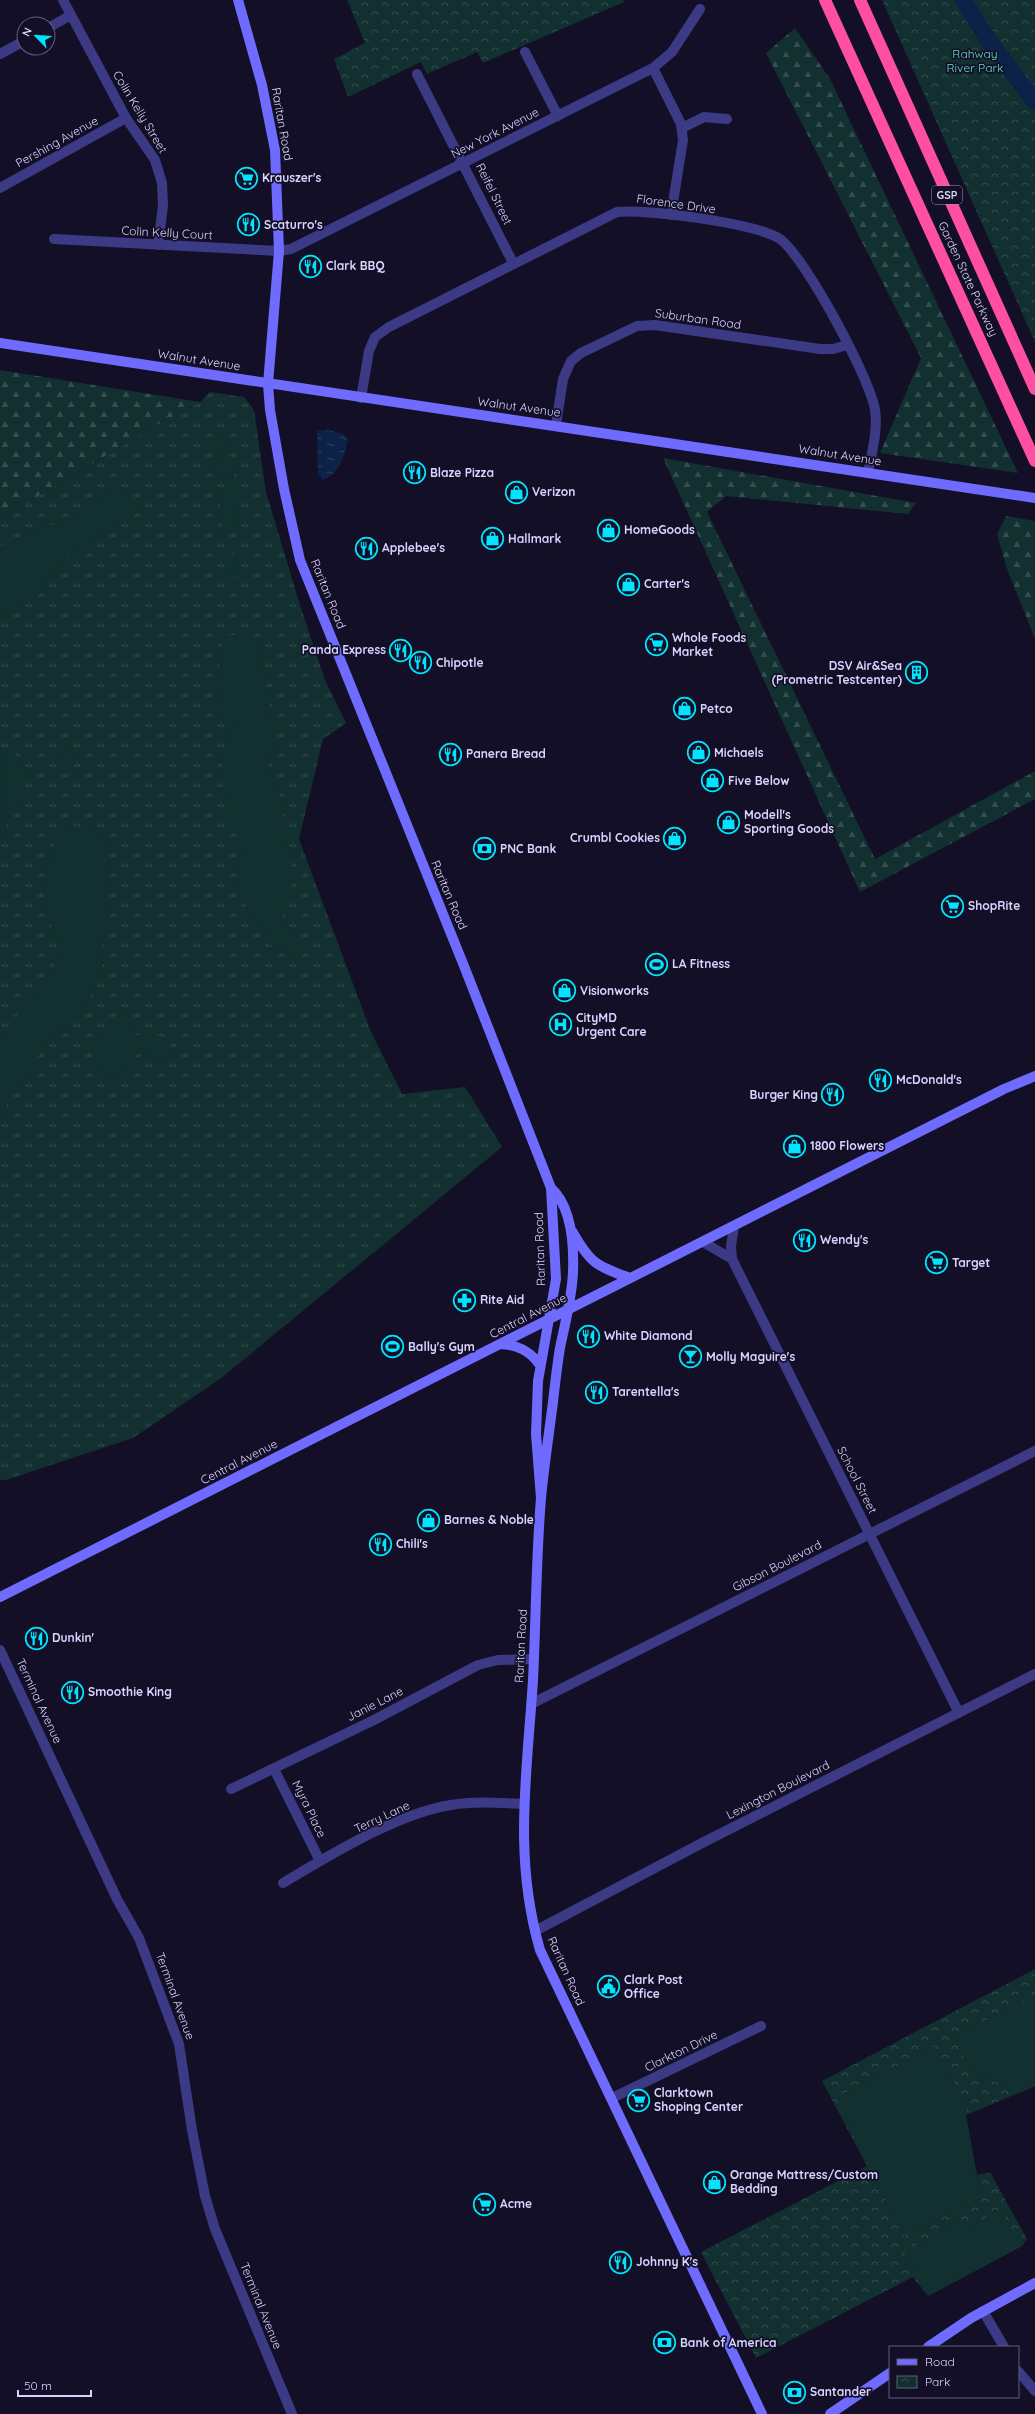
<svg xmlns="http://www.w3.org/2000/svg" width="1035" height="2414" font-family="Quicksand,sans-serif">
<defs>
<pattern id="grass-tufts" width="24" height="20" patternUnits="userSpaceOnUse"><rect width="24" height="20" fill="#12302f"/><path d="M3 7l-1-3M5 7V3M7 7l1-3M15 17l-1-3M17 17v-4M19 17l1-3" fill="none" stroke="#344d4e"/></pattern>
<pattern id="forest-firs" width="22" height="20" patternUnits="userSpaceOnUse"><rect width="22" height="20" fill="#12302f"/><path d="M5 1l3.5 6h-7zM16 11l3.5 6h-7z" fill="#344d4e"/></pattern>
<pattern id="park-crowns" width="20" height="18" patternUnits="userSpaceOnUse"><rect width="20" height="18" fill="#12302f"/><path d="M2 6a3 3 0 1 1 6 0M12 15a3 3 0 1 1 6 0" fill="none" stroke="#344d4e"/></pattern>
<pattern id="water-ripples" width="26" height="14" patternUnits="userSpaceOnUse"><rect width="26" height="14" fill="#0c2248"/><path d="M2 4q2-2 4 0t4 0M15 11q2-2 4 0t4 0" fill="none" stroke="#2f4163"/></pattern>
</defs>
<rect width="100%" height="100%" fill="#130f26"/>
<path fill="url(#grass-tufts)" d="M 210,392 L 244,397 L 254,410 L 266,492 L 299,602 L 325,680 L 346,723 L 323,739 L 299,839 L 371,1032 L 402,1094 L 465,1087 L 502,1147 L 220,1379 L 133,1438 L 6,1480 L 0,1480 L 0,519 L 155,426 L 200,402 Z"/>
<path fill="url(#forest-firs)" d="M 795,28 L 830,79 L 1018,473 L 880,453 L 921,358 L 766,53 Z
M 0,370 L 200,402 L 155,426 L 0,519 Z
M 663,458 L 916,503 L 908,514 L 726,496 L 707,512 L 875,859 L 1035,771 L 1035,799 L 860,892 Z
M 1006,516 L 1035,521 L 1035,639 L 1007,569 L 997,534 Z"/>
<path fill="url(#park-crowns)" d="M 347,0 L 623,0 L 624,2 L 483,63 L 477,52 L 427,74 L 421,62 L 348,97 L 334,59 L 365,43 Z
M 882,0 L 1035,0 L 1035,342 Z
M 1035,1969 L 1035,2086 L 966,2115 L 977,2175 L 990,2172 L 1027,2239 L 1022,2246 L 928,2296 L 913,2277 L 756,2358 L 701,2252 L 867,2166 L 822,2081 Z"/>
<path fill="#12302f" d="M 227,435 L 229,452 L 215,454 L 213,436 Z
M 232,456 L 234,477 L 215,479 L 213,458 Z
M 235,486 L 239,531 L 222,532 L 219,488 Z
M 125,488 C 125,499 131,502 140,507 L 144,506 L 131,517 L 71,552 L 48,576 L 36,596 L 0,616 L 0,547 L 35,529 L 70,520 L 111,492 L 121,491 Z
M 238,554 L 239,576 L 226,577 L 225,556 Z
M 242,633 L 250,636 L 260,649 L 273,726 L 275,738 L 268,769 L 280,795 L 283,826 L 292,870 L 292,884 L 283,908 L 283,919 L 303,944 L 301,950 L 286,959 C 287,948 278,944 269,946 L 273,939 L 272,933 L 250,916 L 239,889 L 238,874 L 242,847 L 228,811 L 224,791 L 222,768 L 226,738 L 234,726 L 224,718 L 219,710 L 217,699 L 221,647 L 229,636 Z
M 72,746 L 74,773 L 60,774 L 59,747 Z
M 1,748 C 6,752 13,752 17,756 C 39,780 16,815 0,835 Z
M 77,826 C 91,827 102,835 109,848 L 102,968 L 85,1009 L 80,1017 L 53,1037 L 42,1050 L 0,1116 L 0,1035 C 16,1014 52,982 58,957 C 63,937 47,926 45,908 C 41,890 48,846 63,833 C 66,830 73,828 77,826 Z
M 123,1012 C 134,1015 132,1026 134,1035 C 152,1038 172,1028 172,1057 L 165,1061 C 156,1060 149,1050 140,1053 C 128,1055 122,1106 92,1059 C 90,1042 107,1018 123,1012 Z
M 1035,1996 L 1035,2086 L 1022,2092 L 970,2072 L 954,2036 Z
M 935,2046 L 967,2106 L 966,2115 L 981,2199 L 904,2236 L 868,2166 L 836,2098 Z
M 1001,2210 L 1022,2246 L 928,2296 L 904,2251 L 965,2218 L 970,2227 Z"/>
<path fill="url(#water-ripples)" d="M 328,430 L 343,434 L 348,440 C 344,456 340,474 323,480 L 318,474 L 317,431 Z"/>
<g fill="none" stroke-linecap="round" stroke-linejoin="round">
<path stroke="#0c2248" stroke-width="17" d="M 963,0 L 991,44 L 1035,102"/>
<path stroke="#3d3a85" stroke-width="10" d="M 63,0 L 126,118 L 155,160 L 162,183 L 163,206 L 158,245
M 48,28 L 71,15
M 525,52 L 558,116
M 0,54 L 24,41
M 653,68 L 681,124 L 683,140 L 671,215
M 417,74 L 513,263
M 682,128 L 704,117 L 727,119
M 0,188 L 126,118
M 54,239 L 279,251 L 291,249 L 653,68 L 672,52 L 700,9
M 361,398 L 369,351 L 375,337 L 389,327 L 617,212 C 648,209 755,223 780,239 C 805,257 870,378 875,410 C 878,430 872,452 868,473
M 556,425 L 563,379 L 571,361 L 581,353 L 637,326 L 655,325 L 820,349 L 833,349 L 847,345
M 734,1226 L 731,1246 L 732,1259 L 959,1713
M 703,1242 L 732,1259
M 0,1650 L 117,1899 L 139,1938 L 179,2044 L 192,2130 L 205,2196 L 215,2229 L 292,2414
M 531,1704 L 1035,1451
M 274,1769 L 320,1861
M 231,1789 L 374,1720 L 478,1665 L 498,1660 L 534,1659
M 283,1883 C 330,1855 398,1813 451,1805 C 476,1801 500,1803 524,1804
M 535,1931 L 704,1842 L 1035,1674
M 612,2098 L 761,2026
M 983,2311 L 1004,2347
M 1018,2371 L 1035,2391"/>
<path stroke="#6f6bff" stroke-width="10" d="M 238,0 L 262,85 L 275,150 L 279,251 L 268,384 L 270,410 L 284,489 L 300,560 L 464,966 L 551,1188 L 556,1279 L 538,1381 L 536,1434 L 541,1498
M 0,343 L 1035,498
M 551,1188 C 572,1207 574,1245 573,1272 C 572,1298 565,1323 560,1348 C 557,1366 555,1384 553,1402 C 549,1434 544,1466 541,1498 C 536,1559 536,1620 533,1680 C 527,1774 513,1857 540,1950 L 762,2414
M 572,1231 C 590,1263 596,1266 630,1278
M 501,1344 C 518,1345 530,1351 540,1365
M 0,1597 L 1004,1089 L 1035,1076
M 928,2347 L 971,2318 L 1035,2283
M 830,2414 L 890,2373"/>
<path stroke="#ff4fa3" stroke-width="12" d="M 825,0 L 1035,461
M 860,0 L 1035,389"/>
</g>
<defs>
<symbol id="supermarket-ring" viewBox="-11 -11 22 22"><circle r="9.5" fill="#130f26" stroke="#00e5ff" stroke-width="1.5"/><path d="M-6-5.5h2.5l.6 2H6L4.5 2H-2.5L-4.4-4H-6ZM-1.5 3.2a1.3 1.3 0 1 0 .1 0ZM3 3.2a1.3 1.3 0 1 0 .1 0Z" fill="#00e5ff"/></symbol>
<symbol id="restaurant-ring" viewBox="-11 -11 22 22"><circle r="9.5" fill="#130f26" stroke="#00e5ff" stroke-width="1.5"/><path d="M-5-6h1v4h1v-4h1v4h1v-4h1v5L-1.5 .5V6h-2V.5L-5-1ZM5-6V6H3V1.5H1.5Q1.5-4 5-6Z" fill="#00e5ff"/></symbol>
<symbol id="shop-ring" viewBox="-11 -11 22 22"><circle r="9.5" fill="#130f26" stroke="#00e5ff" stroke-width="1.5"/><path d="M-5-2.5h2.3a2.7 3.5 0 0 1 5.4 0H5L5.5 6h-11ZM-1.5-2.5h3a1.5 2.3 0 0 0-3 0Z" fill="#00e5ff"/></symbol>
<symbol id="building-ring" viewBox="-11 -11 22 22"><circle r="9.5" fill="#130f26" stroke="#00e5ff" stroke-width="1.5"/><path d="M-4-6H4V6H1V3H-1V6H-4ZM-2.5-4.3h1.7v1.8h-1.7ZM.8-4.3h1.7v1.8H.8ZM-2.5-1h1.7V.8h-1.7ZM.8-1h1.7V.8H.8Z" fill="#00e5ff"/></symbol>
<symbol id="bank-ring" viewBox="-11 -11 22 22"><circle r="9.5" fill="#130f26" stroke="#00e5ff" stroke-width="1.5"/><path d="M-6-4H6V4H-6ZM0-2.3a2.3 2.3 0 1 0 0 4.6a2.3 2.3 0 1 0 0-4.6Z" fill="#00e5ff"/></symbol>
<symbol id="stadium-ring" viewBox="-11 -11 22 22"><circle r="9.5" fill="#130f26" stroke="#00e5ff" stroke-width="1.5"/><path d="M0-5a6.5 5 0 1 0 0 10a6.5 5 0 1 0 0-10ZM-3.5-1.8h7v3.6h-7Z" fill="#00e5ff"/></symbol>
<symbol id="hospital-ring" viewBox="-11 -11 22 22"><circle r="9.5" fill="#130f26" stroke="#00e5ff" stroke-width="1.5"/><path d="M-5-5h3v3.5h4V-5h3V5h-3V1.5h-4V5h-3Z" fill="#00e5ff"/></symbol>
<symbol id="pharmacy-ring" viewBox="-11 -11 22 22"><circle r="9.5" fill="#130f26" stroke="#00e5ff" stroke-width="1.5"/><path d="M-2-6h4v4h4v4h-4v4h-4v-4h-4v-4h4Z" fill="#00e5ff"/></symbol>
<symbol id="bar-ring" viewBox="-11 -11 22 22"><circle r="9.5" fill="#130f26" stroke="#00e5ff" stroke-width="1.5"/><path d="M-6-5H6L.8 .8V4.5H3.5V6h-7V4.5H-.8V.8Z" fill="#00e5ff"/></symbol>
<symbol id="civic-ring" viewBox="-11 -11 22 22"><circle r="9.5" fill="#130f26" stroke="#00e5ff" stroke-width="1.5"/><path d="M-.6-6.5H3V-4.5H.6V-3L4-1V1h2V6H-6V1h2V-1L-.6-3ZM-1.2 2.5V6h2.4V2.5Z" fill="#00e5ff"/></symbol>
</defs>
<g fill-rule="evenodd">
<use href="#supermarket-ring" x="234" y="166" width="25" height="25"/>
<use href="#restaurant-ring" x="236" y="212" width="25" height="25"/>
<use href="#restaurant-ring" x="298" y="254" width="25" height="25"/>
<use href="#restaurant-ring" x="402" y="460" width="25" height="25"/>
<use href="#shop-ring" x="504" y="480" width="25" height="25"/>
<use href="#shop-ring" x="596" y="518" width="25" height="25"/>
<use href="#shop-ring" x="480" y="526" width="25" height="25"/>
<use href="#restaurant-ring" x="354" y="536" width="25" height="25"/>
<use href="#shop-ring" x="616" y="572" width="25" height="25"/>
<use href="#supermarket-ring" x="644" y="632" width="25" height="25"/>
<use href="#restaurant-ring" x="388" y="638" width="25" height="25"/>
<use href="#restaurant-ring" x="408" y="650" width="25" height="25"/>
<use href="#building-ring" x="904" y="660" width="25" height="25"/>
<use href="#shop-ring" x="672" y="696" width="25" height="25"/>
<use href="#shop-ring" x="686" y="740" width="25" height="25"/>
<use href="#restaurant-ring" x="438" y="742" width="25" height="25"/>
<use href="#shop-ring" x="700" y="768" width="25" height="25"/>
<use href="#shop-ring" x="716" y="810" width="25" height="25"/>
<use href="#shop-ring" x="662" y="826" width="25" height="25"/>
<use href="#bank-ring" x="472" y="836" width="25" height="25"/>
<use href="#supermarket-ring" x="940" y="894" width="25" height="25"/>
<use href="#stadium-ring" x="644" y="952" width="25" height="25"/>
<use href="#shop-ring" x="552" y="978" width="25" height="25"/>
<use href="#hospital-ring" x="548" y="1012" width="25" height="25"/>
<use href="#restaurant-ring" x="868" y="1068" width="25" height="25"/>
<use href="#restaurant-ring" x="820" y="1082" width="25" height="25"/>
<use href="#shop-ring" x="782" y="1134" width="25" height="25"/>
<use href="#restaurant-ring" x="792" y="1228" width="25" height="25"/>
<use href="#supermarket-ring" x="924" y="1250" width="25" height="25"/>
<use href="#pharmacy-ring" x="452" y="1288" width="25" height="25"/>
<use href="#restaurant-ring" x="576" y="1324" width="25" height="25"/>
<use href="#stadium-ring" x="380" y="1334" width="25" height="25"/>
<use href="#bar-ring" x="678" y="1344" width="25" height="25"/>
<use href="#restaurant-ring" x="584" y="1380" width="25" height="25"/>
<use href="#shop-ring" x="416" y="1508" width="25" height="25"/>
<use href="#restaurant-ring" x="368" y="1532" width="25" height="25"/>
<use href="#restaurant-ring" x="24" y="1626" width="25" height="25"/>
<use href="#restaurant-ring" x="60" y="1680" width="25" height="25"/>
<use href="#civic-ring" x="596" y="1974" width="25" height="25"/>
<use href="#supermarket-ring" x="626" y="2088" width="25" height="25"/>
<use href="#shop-ring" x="702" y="2170" width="25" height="25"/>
<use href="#supermarket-ring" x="472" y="2192" width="25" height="25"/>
<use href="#restaurant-ring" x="608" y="2250" width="25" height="25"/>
<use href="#bank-ring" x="652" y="2330" width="25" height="25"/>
<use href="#bank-ring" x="782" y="2380" width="25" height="25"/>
</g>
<g text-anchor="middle" stroke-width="3.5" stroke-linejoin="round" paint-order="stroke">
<rect fill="#130f26" stroke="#9e99be" stroke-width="1" x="932" y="186" width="30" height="18" rx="3"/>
<g font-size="11" font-weight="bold" fill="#d9d4ff">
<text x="947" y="199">GSP</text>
</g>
<g font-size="12" fill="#5fe0c0" stroke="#130f26">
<text x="975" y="58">Rahway<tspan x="975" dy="14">River Park</tspan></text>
</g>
<g font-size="12" fill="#d9d4ff" stroke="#130f26">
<text transform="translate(140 112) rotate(59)" y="4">Colin Kelly Street</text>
<text transform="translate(282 124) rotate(80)" y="4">Raritan Road</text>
<text transform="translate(495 133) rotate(-27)" y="4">New York Avenue</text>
<text transform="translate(57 142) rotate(-29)" y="4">Pershing Avenue</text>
<text transform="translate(494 194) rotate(64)" y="4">Reifel Street</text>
<text transform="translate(676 204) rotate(8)" y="4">Florence Drive</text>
<text transform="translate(167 233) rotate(3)" y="4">Colin Kelly Court</text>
<text transform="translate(968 279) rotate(65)" y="4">Garden State Parkway</text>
<text transform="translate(698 319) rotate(8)" y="4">Suburban Road</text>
<text transform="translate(199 360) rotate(9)" y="4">Walnut Avenue</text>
<text transform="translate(519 407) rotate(8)" y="4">Walnut Avenue</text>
<text transform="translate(840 455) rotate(9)" y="4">Walnut Avenue</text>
<text transform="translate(328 594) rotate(68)" y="4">Raritan Road</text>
<text transform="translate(449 895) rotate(67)" y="4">Raritan Road</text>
<text transform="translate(540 1249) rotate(-92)" y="4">Raritan Road</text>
<text transform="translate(528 1316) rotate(-27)" y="4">Central Avenue</text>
<text transform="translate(239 1462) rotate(-27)" y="4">Central Avenue</text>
<text transform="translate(857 1480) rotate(63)" y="4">School Street</text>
<text transform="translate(777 1566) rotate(-27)" y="4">Gibson Boulevard</text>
<text transform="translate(521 1646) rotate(-87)" y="4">Raritan Road</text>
<text transform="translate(39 1701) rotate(65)" y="4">Terminal Avenue</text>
<text transform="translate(375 1704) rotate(-27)" y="4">Janie Lane</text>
<text transform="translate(778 1790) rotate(-27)" y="4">Lexington Boulevard</text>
<text transform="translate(309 1809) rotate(64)" y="4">Myra Place</text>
<text transform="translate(382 1817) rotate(-25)" y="4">Terry Lane</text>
<text transform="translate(566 1971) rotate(66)" y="4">Raritan Road</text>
<text transform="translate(175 1996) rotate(70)" y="4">Terminal Avenue</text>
<text transform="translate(681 2051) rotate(-26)" y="4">Clarkton Drive</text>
<text transform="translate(261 2306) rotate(68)" y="4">Terminal Avenue</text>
</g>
<g font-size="12" font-weight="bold" fill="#d9d4ff" stroke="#130f26" text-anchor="start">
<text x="262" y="182">Krauszer's</text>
<text x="264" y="229">Scaturro's</text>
<text x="326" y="270">Clark BBQ</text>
<text x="430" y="477">Blaze Pizza</text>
<text x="532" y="496">Verizon</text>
<text x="624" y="534">HomeGoods</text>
<text x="508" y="543">Hallmark</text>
<text x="382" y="552">Applebee's</text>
<text x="644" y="588">Carter's</text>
<text x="672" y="642">Whole Foods<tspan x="672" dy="14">Market</tspan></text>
<text x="386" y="654" text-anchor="end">Panda Express</text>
<text x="436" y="667">Chipotle</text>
<text x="902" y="670" text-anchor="end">DSV Air&amp;Sea<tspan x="902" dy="14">(Prometric Testcenter)</tspan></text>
<text x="700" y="713">Petco</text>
<text x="714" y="757">Michaels</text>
<text x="466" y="758">Panera Bread</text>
<text x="728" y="785">Five Below</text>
<text x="744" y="819">Modell's<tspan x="744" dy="14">Sporting Goods</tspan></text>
<text x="660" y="842" text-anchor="end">Crumbl Cookies</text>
<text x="500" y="853">PNC Bank</text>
<text x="968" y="910">ShopRite</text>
<text x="672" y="968">LA Fitness</text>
<text x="580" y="995">Visionworks</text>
<text x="576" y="1022">CityMD<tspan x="576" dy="14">Urgent Care</tspan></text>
<text x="896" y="1084">McDonald's</text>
<text x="818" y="1099" text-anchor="end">Burger King</text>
<text x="810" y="1150">1800 Flowers</text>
<text x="820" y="1244">Wendy's</text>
<text x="952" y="1267">Target</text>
<text x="480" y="1304">Rite Aid</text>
<text x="604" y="1340">White Diamond</text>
<text x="408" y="1351">Bally's Gym</text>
<text x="706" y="1361">Molly Maguire's</text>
<text x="612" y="1396">Tarentella's</text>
<text x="444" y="1524">Barnes &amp; Noble</text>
<text x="396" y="1548">Chili's</text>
<text x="52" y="1642">Dunkin'</text>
<text x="88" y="1696">Smoothie King</text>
<text x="624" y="1984">Clark Post<tspan x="624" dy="14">Office</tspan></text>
<text x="654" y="2097">Clarktown<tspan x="654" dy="14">Shoping Center</tspan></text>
<text x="730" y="2179">Orange Mattress/Custom<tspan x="730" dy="14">Bedding</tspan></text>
<text x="500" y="2208">Acme</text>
<text x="636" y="2266">Johnny K's</text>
<text x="680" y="2347">Bank of America</text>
<text x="810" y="2396">Santander</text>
</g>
</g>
<rect x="889" y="2346" width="130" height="52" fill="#130f26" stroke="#625e7d"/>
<rect x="897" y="2359" width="20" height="6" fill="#6f6bff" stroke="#625e7d"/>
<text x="925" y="2366" font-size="12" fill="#d9d4ff">Road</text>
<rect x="897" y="2376" width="20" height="12" fill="url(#park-crowns)" stroke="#625e7d"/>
<text x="925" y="2386" font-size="12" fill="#d9d4ff">Park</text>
<g transform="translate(36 36) rotate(295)"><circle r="19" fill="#130f26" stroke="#625e7d"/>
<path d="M0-3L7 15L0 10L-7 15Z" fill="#00e5ff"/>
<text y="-6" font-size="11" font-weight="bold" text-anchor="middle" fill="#d9d4ff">N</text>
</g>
<path d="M18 2390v6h73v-6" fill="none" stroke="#d9d4ff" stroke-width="2"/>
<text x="24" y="2390" font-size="12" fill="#d9d4ff" stroke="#130f26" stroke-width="3" paint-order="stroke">50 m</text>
</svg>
